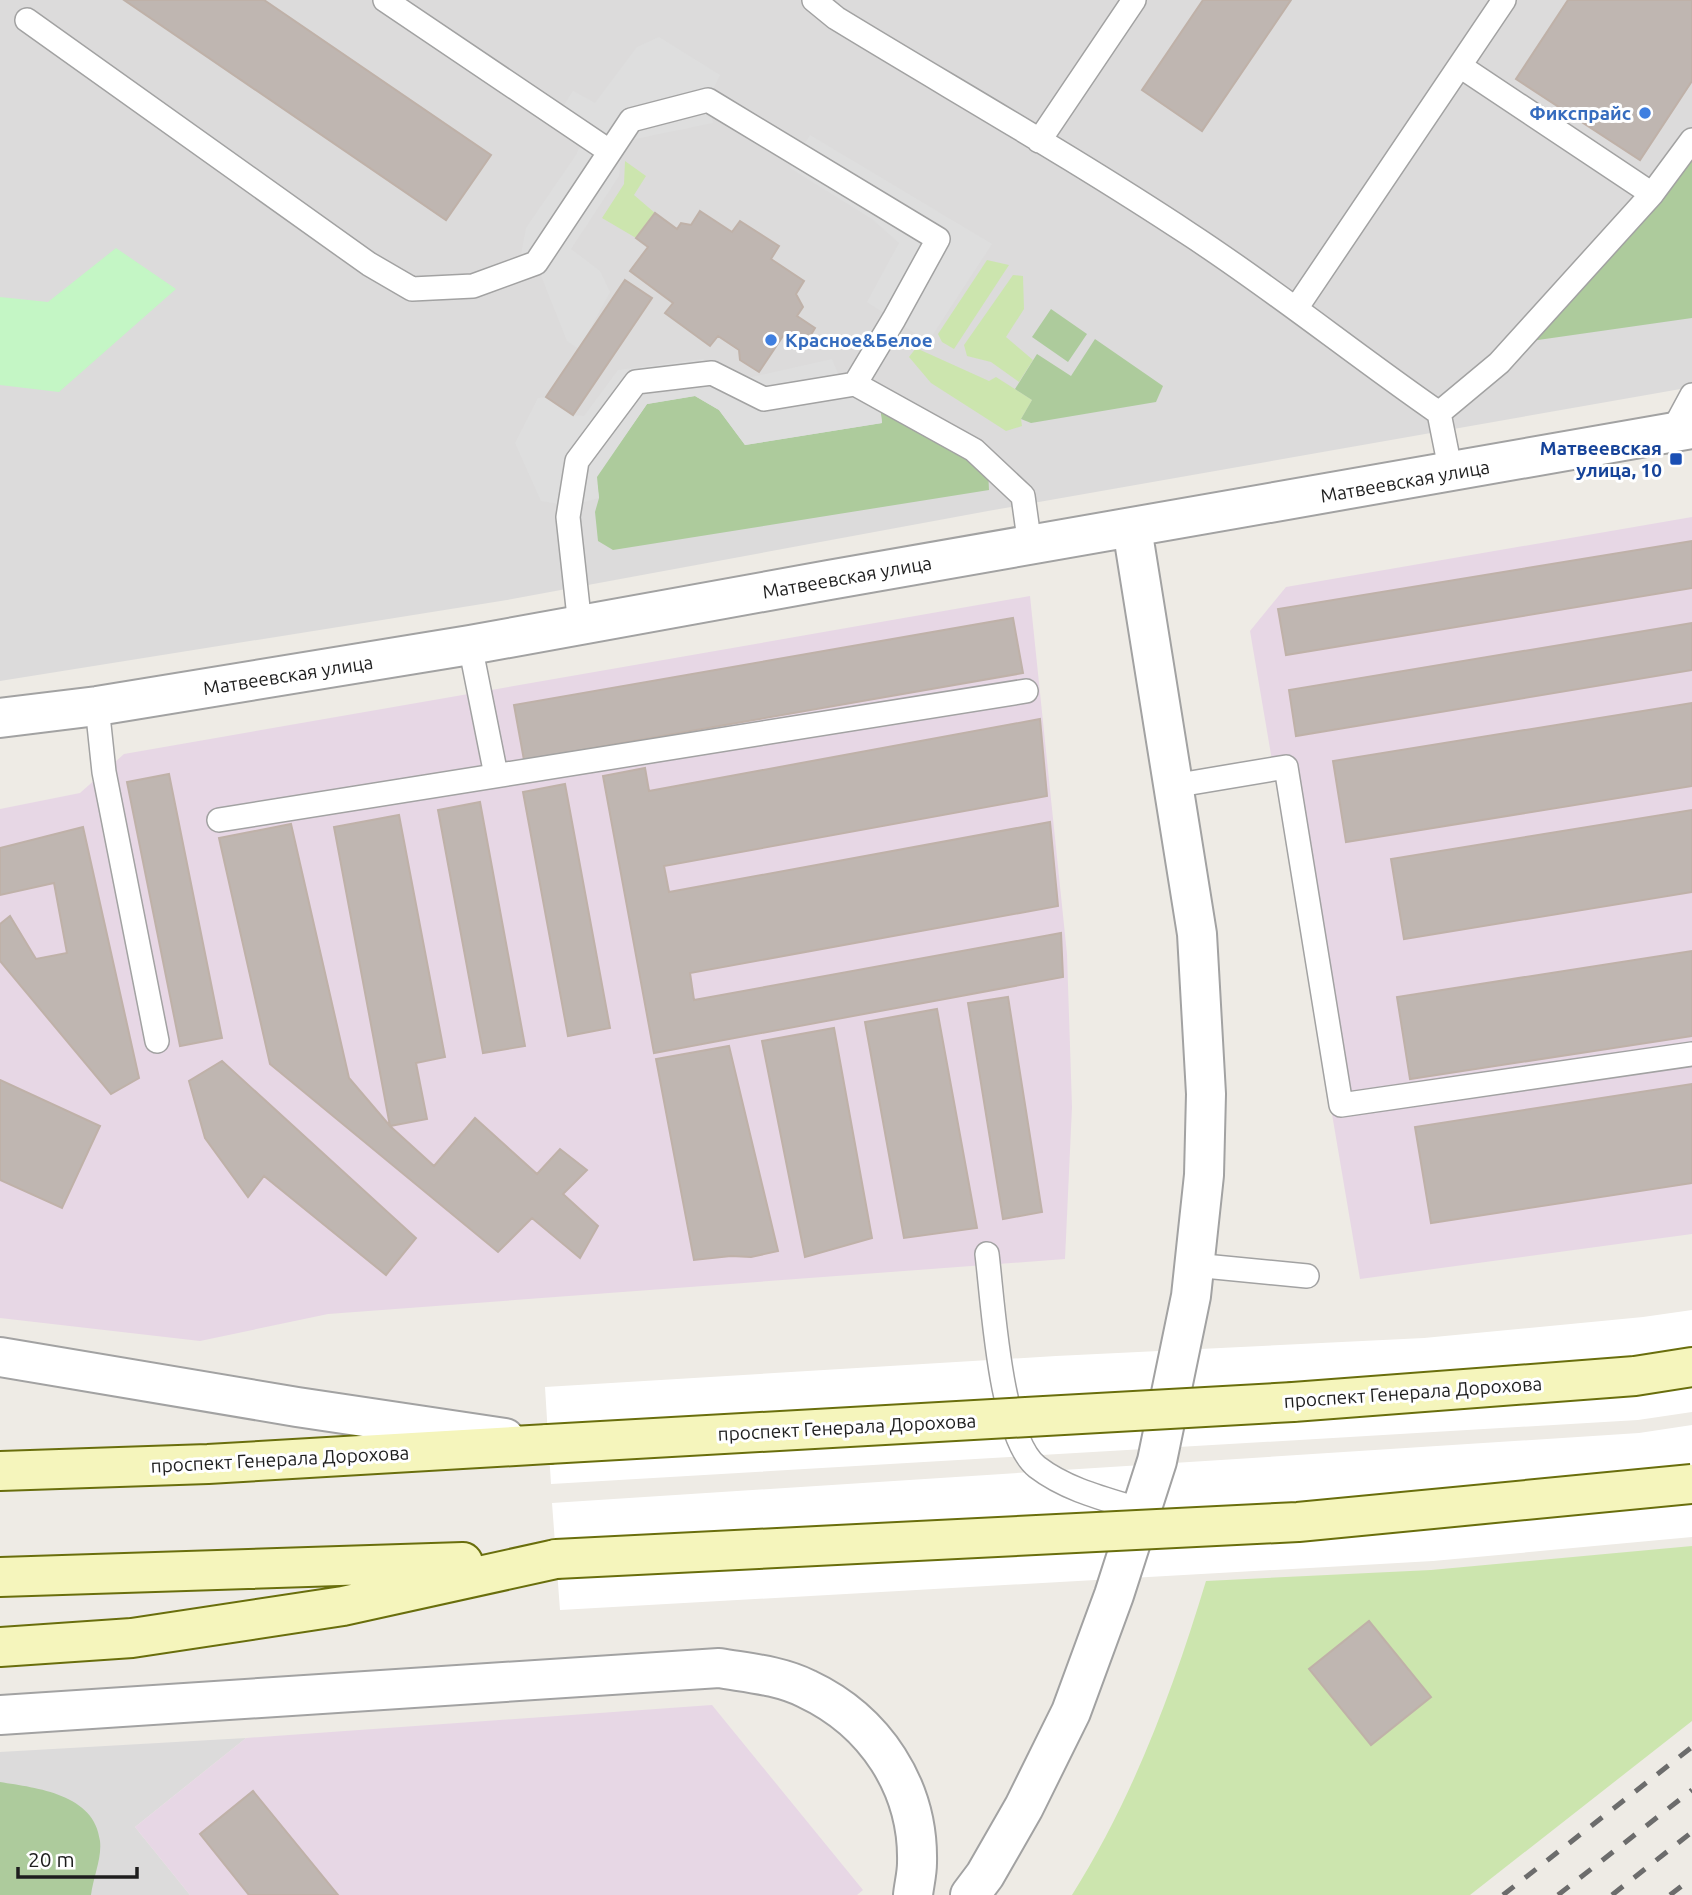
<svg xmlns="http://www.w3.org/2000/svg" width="1692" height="1895" font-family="Ubuntu,sans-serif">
<rect width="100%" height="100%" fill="#eeebe5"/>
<path fill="#dcdbdb" d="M 0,0 L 1692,0 L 1692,387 L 988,511 L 507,600 L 0,681 Z
M 246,1738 L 135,1827 L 190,1895 L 0,1895 L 0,1752 Z"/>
<path fill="#e7d7e5" d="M 1692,517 L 1692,1234 L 1360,1279 L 1250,631 L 1286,587 Z
M 1030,596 L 1067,954 L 1072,1107 L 1065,1259 L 328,1314 L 200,1341 L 0,1318 L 0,809 L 80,793 L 124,754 Z
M 712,1705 L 863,1890 L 857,1895 L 190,1895 L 135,1827 L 246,1738 Z"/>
<path fill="#cce5ae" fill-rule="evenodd" d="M 625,161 L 646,176 L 634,195 L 655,213 L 636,238 L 602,218 L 624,184 Z
M 987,260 L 1009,265 L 954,349 L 942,342 L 938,334 Z
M 1013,275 L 1023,276 L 1024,309 L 1006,337 L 1033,360 L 1019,382 L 991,362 L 967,356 L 964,345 Z
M 916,348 L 989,381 L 996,377 L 1032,400 L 1021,419 L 1022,426 L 1006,431 L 931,383 L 909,357 Z
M 1692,1546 L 1692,1721 L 1470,1895 L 1072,1895 C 1133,1798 1173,1690 1206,1581 L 1431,1570 ZM 1369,1622 L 1431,1697 L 1371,1745 L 1309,1669 Z"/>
<path fill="#adcb9c" d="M 1692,140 L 1692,318 L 1517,343 Z
M 1051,309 L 1087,334 L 1068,362 L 1032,337 Z
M 1095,339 L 1163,386 L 1156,402 L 1031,423 L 1021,419 L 1032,400 L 1015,389 L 1037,354 L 1071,376 Z
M 695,396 L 719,410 L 745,445 L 882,423 L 879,398 L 988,470 L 989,490 L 613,550 L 598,541 L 595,512 L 599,498 L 596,477 L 647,404 Z
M 0,1782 C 37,1788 95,1794 100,1841 C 102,1858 93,1878 91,1895 L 0,1895 Z"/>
<path fill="#c4f6c5" d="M 116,248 L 176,289 L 59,392 L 0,385 L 0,297 L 48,302 Z"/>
<path fill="#dedede" d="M 659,37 L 720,75 L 708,100 L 713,123 L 635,139 L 621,154 L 619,176 L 571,249 L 600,271 L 610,292 L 579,349 L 567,341 L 536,263 L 518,270 L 526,228 L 576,155 L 585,135 L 557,116 L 573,91 L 595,103 L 637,47 Z
M 810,135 L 992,244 L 928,342 L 867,302 L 899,243 L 872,219 L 790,168 Z
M 703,359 L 738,380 L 832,359 L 843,386 L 879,398 L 882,423 L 745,445 L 719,410 L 695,396 L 647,404 L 597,477 L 599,498 L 570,506 L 541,501 L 515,443 L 538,398 L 546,397 L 573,415 L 584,416 L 618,370 Z"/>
<path fill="#fff" d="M 1692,1310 L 1692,1412 L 1638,1420 L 551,1484 L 545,1387 L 1056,1356 L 1424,1338 L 1643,1317 Z
M 1692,1425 L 1692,1537 L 1433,1561 L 560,1610 L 552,1503 L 1639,1433 Z"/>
<path fill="#bfb6b1" stroke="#bfb1a8" stroke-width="2" d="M 124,0 L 264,0 L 491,155 L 446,220 Z
M 1203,0 L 1291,0 L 1202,131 L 1142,90 Z
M 1568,0 L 1692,0 L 1692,81 L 1640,160 L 1516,79 Z
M 700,211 L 732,232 L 740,221 L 779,246 L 771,259 L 804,281 L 796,294 L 803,307 L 797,316 L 815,328 L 804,346 L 785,333 L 759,372 L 740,360 L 739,350 L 718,336 L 710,346 L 665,313 L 673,303 L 630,271 L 648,247 L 636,238 L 655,213 L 677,229 L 681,223 L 691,225 Z
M 625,280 L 652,298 L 573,415 L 546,397 Z
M 1692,541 L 1692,588 L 1286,655 L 1278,609 Z
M 1013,618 L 1023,673 L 524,760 L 514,705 Z
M 1692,623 L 1692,670 L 1296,736 L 1289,690 Z
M 1692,703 L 1692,786 L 1346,842 L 1333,761 Z
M 1040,719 L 1047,796 L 664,866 L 669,892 L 1050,822 L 1058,906 L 690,973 L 694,1000 L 1061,933 L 1063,977 L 654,1053 L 603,776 L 645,768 L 649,791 Z
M 169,774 L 222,1038 L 180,1046 L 127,782 Z
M 565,784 L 610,1028 L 568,1036 L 523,792 Z
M 480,802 L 525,1046 L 483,1053 L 438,810 Z
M 1692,810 L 1692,892 L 1404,939 L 1391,859 Z
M 399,815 L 445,1057 L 416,1063 L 427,1119 L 390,1126 L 334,827 Z
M 291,824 L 349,1078 L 390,1126 L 434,1166 L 475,1118 L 537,1174 L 560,1149 L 587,1170 L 563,1194 L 598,1226 L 580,1258 L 532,1218 L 498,1252 L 270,1064 L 219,838 Z
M 83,827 L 139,1078 L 111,1094 L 0,961 L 0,924 L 10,916 L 36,959 L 67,953 L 54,883 L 0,895 L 0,848 Z
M 1692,951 L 1692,1036 L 1410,1079 L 1397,997 Z
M 1008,997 L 1042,1212 L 1003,1219 L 968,1003 Z
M 937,1009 L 977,1228 L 904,1238 L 865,1022 Z
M 834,1028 L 872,1238 L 805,1257 L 762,1041 Z
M 729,1046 L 778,1251 L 751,1257 L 731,1256 L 694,1260 L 656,1059 Z
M 222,1061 L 416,1238 L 386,1275 L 264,1176 L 248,1197 L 205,1138 L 189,1081 Z
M 0,1080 L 100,1126 L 62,1208 L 0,1180 Z
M 1692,1084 L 1692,1183 L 1431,1223 L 1415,1127 Z
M 1369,1621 L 1431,1697 L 1371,1745 L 1309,1669 Z
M 253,1791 L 338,1895 L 249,1895 L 200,1834 Z"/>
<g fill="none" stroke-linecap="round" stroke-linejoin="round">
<defs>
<path id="service" d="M 385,0 L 609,151
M 814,0 L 836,18 C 954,90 1074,158 1189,234 C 1275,290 1355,355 1439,413 L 1451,473
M 27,20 L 369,264 L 412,289 L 473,286 L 536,263 L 631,120 L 708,100 L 938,239 L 894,319 L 855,384
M 1460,66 L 1652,194
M 1039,141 L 1134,0
M 1297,307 L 1504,0
M 1439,413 L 1499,363 L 1652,194 L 1692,140
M 1672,432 L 1692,395
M 580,626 L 568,517 L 577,461 L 636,382 L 712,373 L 764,399 L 855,384 L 974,450 L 1023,496 L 1030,546
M 470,645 L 496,775
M 97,706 L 104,772 L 157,1041
M 1173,786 L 1286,767 L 1341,1105 L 1692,1054
M 219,820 L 1026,691
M 987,1254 C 993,1302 1000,1438 1037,1467 C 1067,1490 1105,1499 1141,1510
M 1194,1265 L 1307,1276"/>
<path id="tertiary" d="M 0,718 L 97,706 L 470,645 L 829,580 L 1692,429
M 0,1357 L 297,1407 L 505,1438
M 0,1715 L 719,1668 C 748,1673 779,1675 807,1689 C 875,1721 919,1787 917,1863 C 917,1874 914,1885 913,1895
M 970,1895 L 985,1875 L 1024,1807 L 1071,1712 L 1114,1595 L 1157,1461 L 1191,1296 L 1204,1175 L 1206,1094 L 1197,934 L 1132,528"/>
<path id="secondary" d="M 1293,1402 L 1635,1376 L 1692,1367
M 0,1471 L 208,1464 L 548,1444
M 0,1577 L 463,1562
M 0,1647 L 132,1638 L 343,1606 L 556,1559"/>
</defs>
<use href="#service" stroke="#a2a2a2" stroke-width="26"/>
<use href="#tertiary" stroke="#a2a2a2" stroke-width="42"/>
<use href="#secondary" stroke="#696e0c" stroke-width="42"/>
<use href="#service" stroke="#fff" stroke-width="23"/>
<use href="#tertiary" stroke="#fff" stroke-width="38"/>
<use href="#secondary" stroke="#f5f5bc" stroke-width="38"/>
<path stroke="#6c6c6c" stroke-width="5" stroke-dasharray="14 14" stroke-linecap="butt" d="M 1503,1895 L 1692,1747
M 1558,1895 L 1692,1790
M 1612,1895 L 1692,1832
M 1670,1895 L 1692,1878"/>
<defs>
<path id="secondary-bridge" d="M 548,1444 L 1293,1402
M 556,1559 L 1298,1522 L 1692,1484"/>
</defs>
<use href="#secondary-bridge" stroke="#696e0c" stroke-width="42" stroke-linecap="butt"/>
<use href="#secondary-bridge" stroke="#f5f5bc" stroke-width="38"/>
</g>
<g fill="#3f7fe0" stroke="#fff" stroke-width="2.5">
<circle cx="1645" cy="113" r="7"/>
<circle cx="771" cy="340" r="7"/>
</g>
<rect fill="#1a4fb4" stroke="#fff" stroke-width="2.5" x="1669" y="452" width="14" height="14" rx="3.5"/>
<g text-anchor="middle" stroke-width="6" stroke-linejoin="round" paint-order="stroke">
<g font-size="19" font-weight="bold" fill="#366cbe" stroke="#fff" text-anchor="end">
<text x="1631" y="120">Фикспрайс</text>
<text x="785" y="347" text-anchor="start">Красное&amp;Белое</text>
</g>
<g font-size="19" font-weight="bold" fill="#164399" stroke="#fff" text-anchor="end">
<text x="1662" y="455">Матвеевская<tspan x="1662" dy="22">улица, 10</tspan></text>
</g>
<g font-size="19" fill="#1e1e1e" stroke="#fff">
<text transform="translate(1405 481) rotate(-10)" y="7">Матвеевская улица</text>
<text transform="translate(847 577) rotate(-10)" y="7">Матвеевская улица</text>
<text transform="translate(288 675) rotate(-9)" y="7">Матвеевская улица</text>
<text transform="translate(1413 1392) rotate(-4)" y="7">проспект Генерала Дорохова</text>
<text transform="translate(847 1427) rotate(-3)" y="7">проспект Генерала Дорохова</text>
<text transform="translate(280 1459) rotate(-3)" y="7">проспект Генерала Дорохова</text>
</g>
</g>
<path d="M18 1867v10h119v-10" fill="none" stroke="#1e1e1e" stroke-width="3.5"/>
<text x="28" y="1867" font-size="21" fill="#1e1e1e" stroke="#ffffff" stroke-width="5" paint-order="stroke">20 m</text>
</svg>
